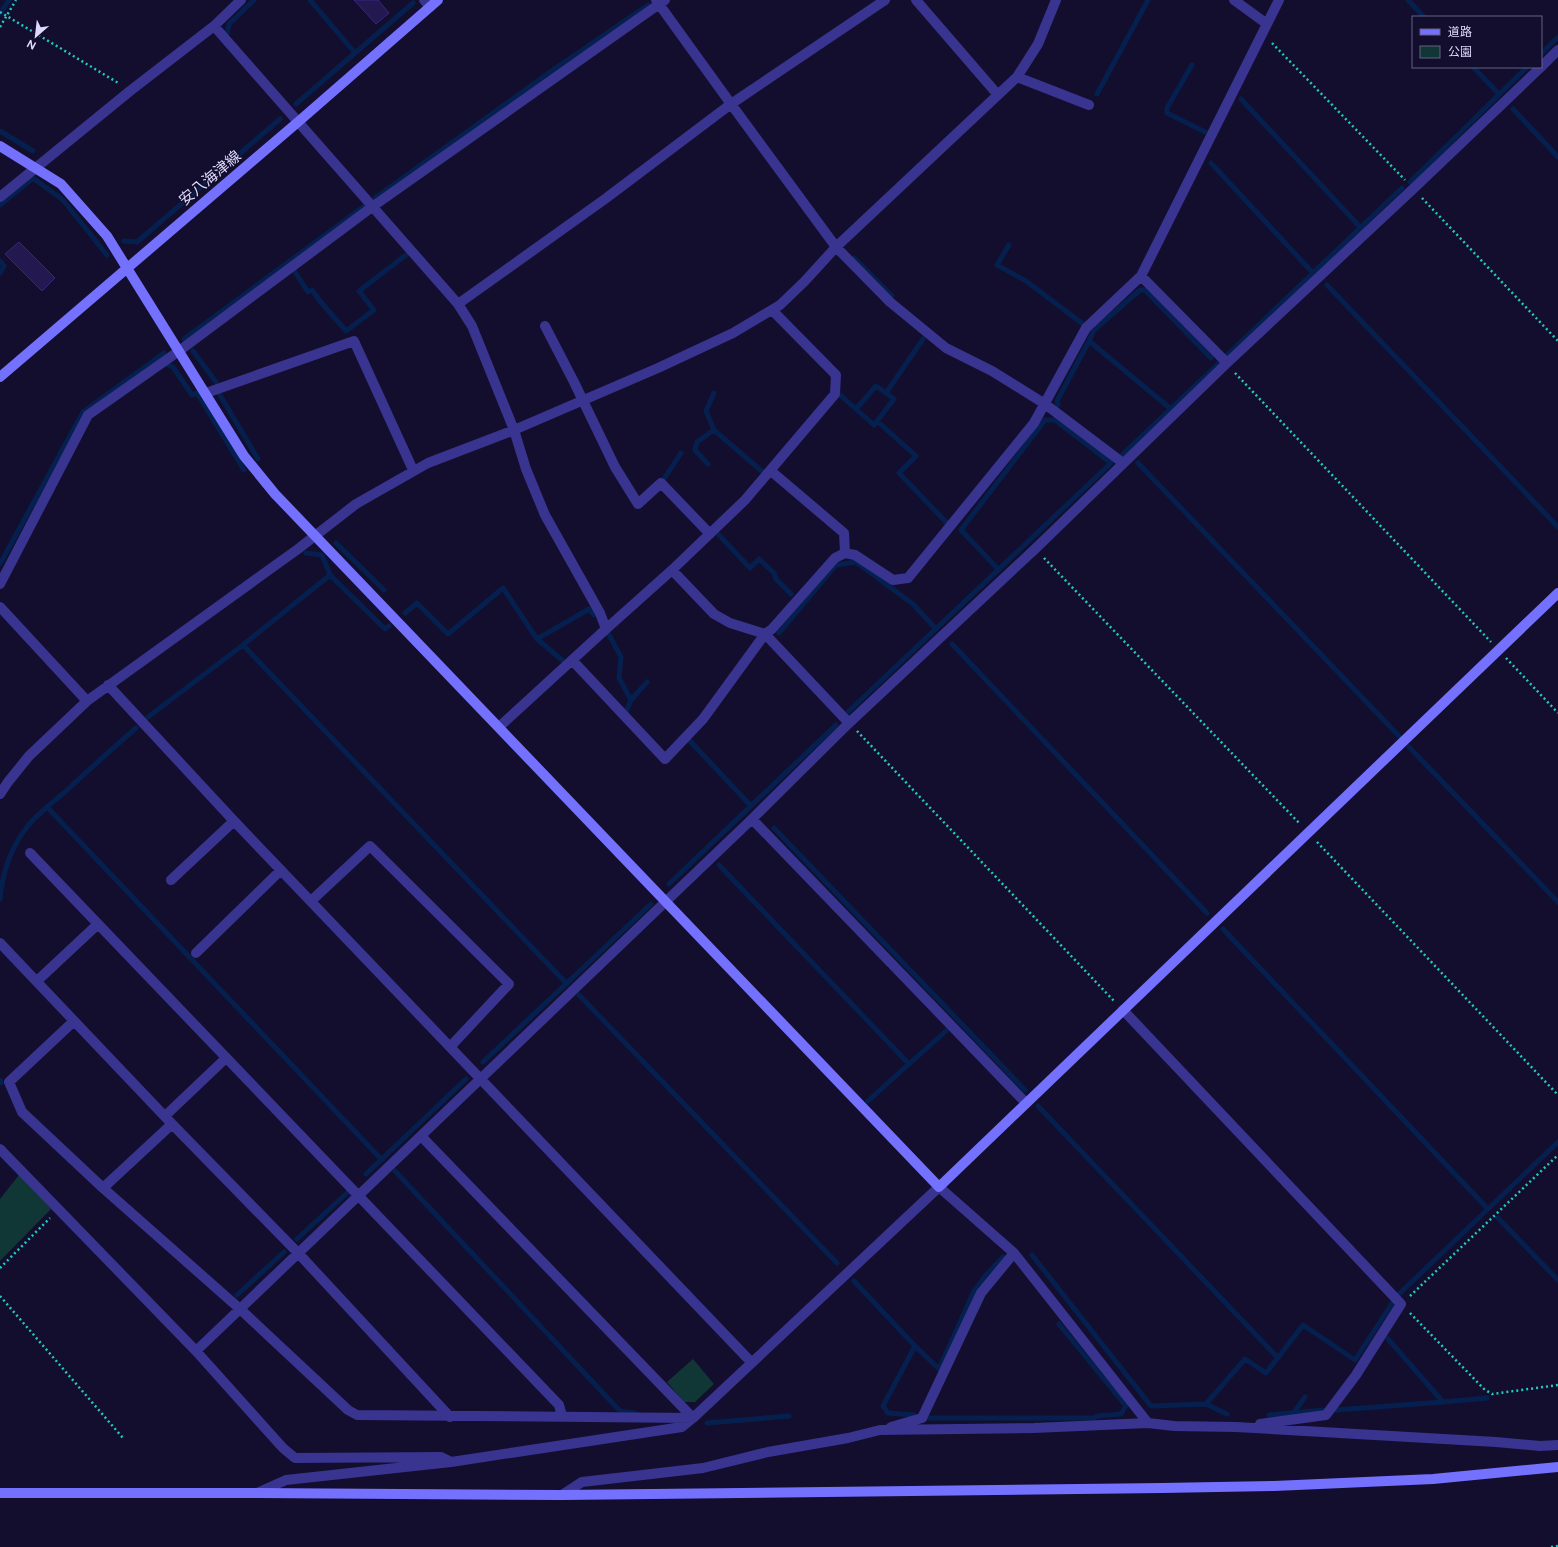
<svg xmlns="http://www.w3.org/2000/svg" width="1558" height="1547" font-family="Figtree,'Noto Sans JP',sans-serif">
<rect width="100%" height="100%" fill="#130e2d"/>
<path fill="#103736" d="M 19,1175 L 51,1209 L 0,1261 L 0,1199 Z
M 693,1359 L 714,1384 L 695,1402 L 684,1402 L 667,1382 Z"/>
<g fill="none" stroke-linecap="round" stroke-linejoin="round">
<path stroke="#05204f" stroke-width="5" d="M 1408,0 L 1424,17
M 0,14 L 9,0
M 227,34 L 229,24 L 254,0
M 355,53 L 413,3
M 1541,54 L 1558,37
M 1192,65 L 1167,108 L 1167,113 L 1205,132
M 1473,67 L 1499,94
M 1097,94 L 1148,0
M 1241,99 L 1361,228
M 296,104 L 355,53 L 310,0
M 1513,109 L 1558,157
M 0,131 L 33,151
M 1211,163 L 1313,273
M 1410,182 L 1527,67
M 375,198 L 550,72 L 648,5
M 0,205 L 33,178 L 63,200 L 107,255
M 124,241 L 137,242 L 280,119
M 1009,245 L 997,265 L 1026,281 L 1083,324
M 854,258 L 892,296
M 0,261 L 4,266 L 0,273
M 295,272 L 308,292 L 312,290 L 320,301 L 346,331 L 374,310 L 359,291 L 406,255
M 1327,285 L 1558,527
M 184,339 L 363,207
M 1089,341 L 1094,330 L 1140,290 L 1145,290 L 1211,358
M 193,351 L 216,382
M 1226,356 L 1402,188
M 168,365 L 173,367 L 192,395 L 197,393 L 244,470
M 714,393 L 706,411 L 714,430 L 764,473
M 839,394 L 874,425 L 877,421 L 916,456 L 899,473 L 947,523
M 220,395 L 258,459
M 1058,405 L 1057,401 L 1089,341 L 1171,409
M 856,409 L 876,386 L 886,393
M 877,421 L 894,399 L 886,393 L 923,339
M 1123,454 L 1218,364
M 1138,463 L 1399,736
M 708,464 L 695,450 L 697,442 L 714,430
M 664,479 L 681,453
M 718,534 L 750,568 L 759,559 L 774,573 L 776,579 L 791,594
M 336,543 L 384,590
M 306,553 L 322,555 L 330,575 L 385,629 L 389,626
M 0,564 L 83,412 L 164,353
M 999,570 L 961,530 L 1045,420
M 330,575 L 243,645 L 567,984
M 405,613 L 417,603 L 448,634 L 503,588 L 537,639 L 589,609 L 594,615
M 608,633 L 621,657 L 619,678 L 631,700
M 779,633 L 836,565 L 856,562 L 913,604 L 936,629
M 537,639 L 562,660
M 952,644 L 1207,913
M 626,712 L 631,700 L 647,682
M 848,712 L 1111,463 L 1055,420 L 1046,420
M 148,717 L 243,645
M 689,740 L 751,806
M 1409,747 L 1558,902
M 47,807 L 382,1160
M 774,828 L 1025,1090
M 719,865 L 909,1064 L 946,1031
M 669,884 L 836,725
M 0,899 C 2,874 11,847 27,827 C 37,814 52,803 65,792 C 88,770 112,749 136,728
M 1223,929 L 1488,1209
M 579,995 L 837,1263
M 483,1062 L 651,904
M 0,1080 L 1,1083
M 868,1101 L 909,1064
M 1038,1106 L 1278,1358
M 395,1171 L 620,1411 L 635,1413
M 366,1174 L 466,1079
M 1498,1218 L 1558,1280
M 297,1239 L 347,1193
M 1032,1255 L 1151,1406 L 1206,1404 L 1245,1359 L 1266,1373 L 1303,1325 L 1355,1360 L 1393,1302
M 854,1281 L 915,1346 L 939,1369 L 974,1291 L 986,1275 L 1003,1257
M 237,1295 L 284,1252
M 1398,1295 L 1558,1142
M 1443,1402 L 1487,1398
M 1206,1404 L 1227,1414
M 1336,1410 L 1443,1402 L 1388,1339
M 1294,1412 L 1305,1397
M 914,1415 L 888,1413 L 883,1406 L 915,1346
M 1269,1415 L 1323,1410
M 928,1418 L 1093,1418 L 1098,1416 L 1121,1414 L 1126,1406 L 1059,1324
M 707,1423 L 789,1416"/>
</g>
<path fill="#231850" stroke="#39277e" d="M 354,0 L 378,0 L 389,13 L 376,24 Z
M 19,242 L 55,278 L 42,291 L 5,254 Z"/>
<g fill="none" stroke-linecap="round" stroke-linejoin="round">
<path stroke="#22cac0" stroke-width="2.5" stroke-dasharray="2 3" stroke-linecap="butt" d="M 0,12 L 120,84
M 0,27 L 16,0
M 1272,43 L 1405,180
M 1422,198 L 1558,341
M 1235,373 L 1491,642
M 1044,558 L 1300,824
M 1506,658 L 1558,713
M 857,731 L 1114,1001
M 1317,842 L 1558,1095
M 0,1268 L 50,1218
M 0,1296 L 123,1438
M 1410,1296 L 1558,1155
M 1410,1313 L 1484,1389 L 1492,1394 L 1558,1385
M 1551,1547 L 1558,1546"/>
<path stroke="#383490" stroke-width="10" d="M 424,0 L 430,7
M 656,0 L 731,104 L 836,247 L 890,302 L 946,348 L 992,371 L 1045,404 L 1123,463
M 916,0 L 998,95
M 1234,0 L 1267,24
M 214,26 L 458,304 L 472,326 L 514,430 L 526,469 L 545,515 L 600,613 L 606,629 L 499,727
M 1541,67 L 1558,50
M 1017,77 L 1089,105
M 0,197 L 130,91 L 214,26 L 241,0
M 458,304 L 605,199 L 731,104 L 885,0
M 545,326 L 574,382 L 615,467 L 638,504 L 661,483 L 710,534
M 1227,363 L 1141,276 L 1279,0
M 206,393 L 354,341 L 413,470
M 771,471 L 844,533 L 845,553
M 672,570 L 745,500 L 835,394 L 836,375 L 772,310
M 0,584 L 88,415 L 179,351 L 372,207 L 665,0
M 0,607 L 87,701
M 572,660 L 665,759 L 703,719 L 765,634 L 730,623 L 714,614 L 672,570 L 606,629
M 108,685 L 234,821 L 752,1363
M 849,723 L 765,634 L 772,629 L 835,558 L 845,553 L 855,555 L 893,580 L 908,578 L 1034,423 L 1086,328 L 1141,276
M 0,794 L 8,782 L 29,756 L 87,701 L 298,549 L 356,504 L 428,463 L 514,430 L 658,368 L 733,333 L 780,305 L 804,282 L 836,247 L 1017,77 L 1038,44 L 1056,0
M 752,819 L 1026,1103
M 30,853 L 559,1405 L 562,1416
M 171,880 L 234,821
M 311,901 L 370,846 L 509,984 L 450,1047
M 0,943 L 172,1124 L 299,1254 L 450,1417
M 196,953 L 281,870
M 37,981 L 98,924
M 1123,1010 L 1401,1304 L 1356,1375 L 1326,1415 L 1260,1424
M 74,1021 L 9,1082 L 22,1112 L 103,1188 L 240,1309 L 348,1410 L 357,1415 L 693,1418 L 939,1187 L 1014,1253 L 1148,1423
M 165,1116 L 226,1058
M 0,1149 L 196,1351 L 752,819 L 849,723 L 1035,549 L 1227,363 L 1413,189 L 1541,67
M 103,1188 L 172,1124
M 196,1351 L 283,1448 L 295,1458 L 441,1457 L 449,1461
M 891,1427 L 922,1418 L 981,1293 L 1014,1253
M 257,1493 L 286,1480 L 451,1462 L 682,1427 L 693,1418 L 421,1136
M 562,1495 L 582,1482 L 703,1468 L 768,1452 L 848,1438 L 880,1430 L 1034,1428 L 1148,1423 L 1174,1426 L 1236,1427 L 1496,1442 L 1540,1446 L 1558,1445"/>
<path stroke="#7471ff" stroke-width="10" d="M 0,146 L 61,184 L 107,236 L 244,456 L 275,494 L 939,1187 L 1558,593
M 0,377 L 298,122 L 438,0
M 0,1493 L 257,1493 L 562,1495 L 1162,1488 L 1274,1486 L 1433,1479 L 1558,1467"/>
</g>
<g text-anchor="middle" stroke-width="3" stroke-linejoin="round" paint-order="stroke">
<g font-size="15" fill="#dedaff" stroke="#130e2d">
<text transform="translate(210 178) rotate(-40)" y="5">安八海津線</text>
</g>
</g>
<rect x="1412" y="16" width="130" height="52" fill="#130e2d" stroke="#646081"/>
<rect x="1420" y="29" width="20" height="6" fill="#7471ff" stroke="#646081"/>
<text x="1448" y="36" font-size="12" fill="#dedaff">道路</text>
<rect x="1420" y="46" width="20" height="12" fill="#103736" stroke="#646081"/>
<text x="1448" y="56" font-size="12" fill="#dedaff">公園</text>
<g transform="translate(36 36) rotate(208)" stroke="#130e2d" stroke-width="3" paint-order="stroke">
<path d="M0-3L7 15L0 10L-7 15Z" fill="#dedaff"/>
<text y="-6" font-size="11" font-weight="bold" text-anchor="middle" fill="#dedaff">N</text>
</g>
</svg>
